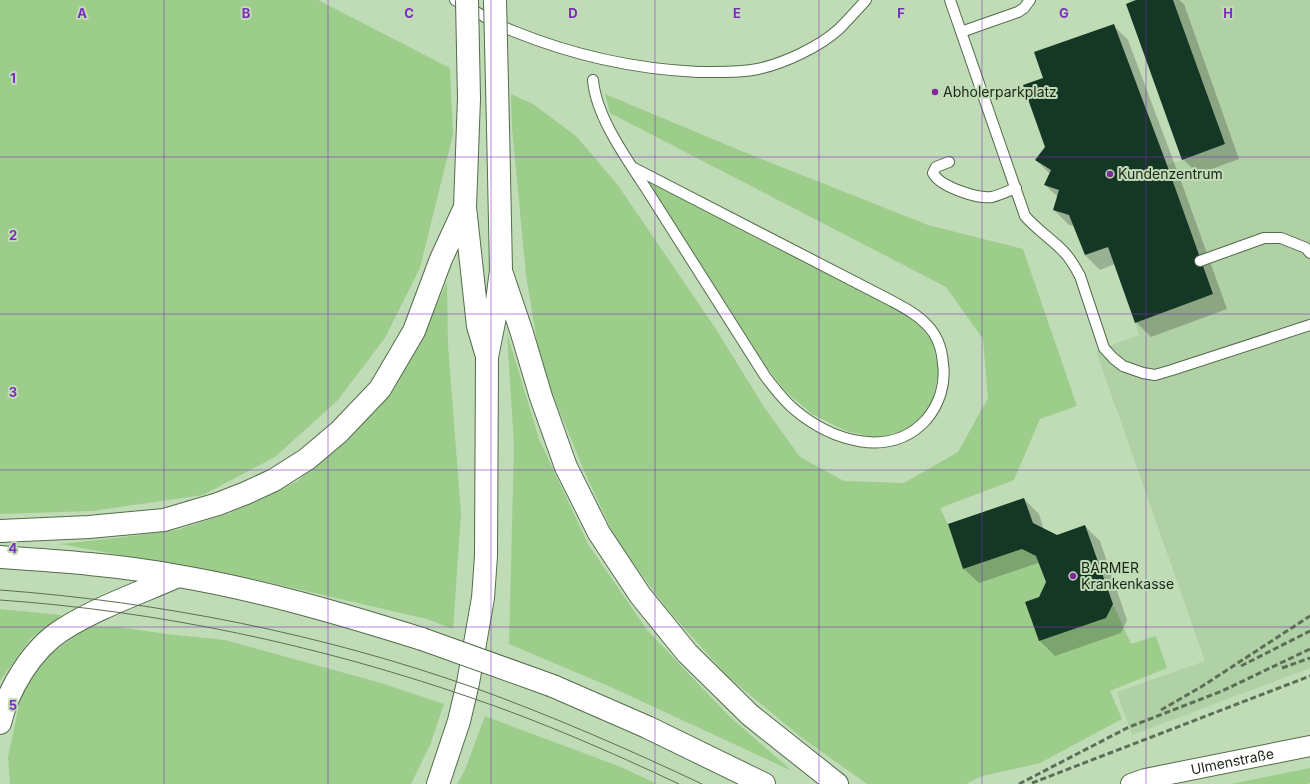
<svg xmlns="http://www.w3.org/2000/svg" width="1310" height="784" font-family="Inter,sans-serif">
<rect width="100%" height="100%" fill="#c0dcb7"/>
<path fill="#b0d0a5" d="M 1129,0 L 1310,0 L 1310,668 L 1132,735 L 1117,692 L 1205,661 L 1096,351 L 1139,335 L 1135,323 L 1167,165 L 1182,160 L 1126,4 L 1130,2 Z"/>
<path fill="#9ccd8b" d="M 0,0 L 318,0 L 450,68 L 453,134 L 420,268 L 385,338 L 337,401 L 275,457 L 203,495 L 92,511 L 0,514 Z
M 511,94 L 533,104 L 576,136 L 617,184 L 716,329 L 764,407 L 800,457 L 844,481 L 904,483 L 958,452 L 988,398 L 983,339 L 946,287 L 610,113 L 605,94 L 739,150 L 928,225 L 1023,249 L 1077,406 L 1040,419 L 1014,480 L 940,508 L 948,524 L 963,569 L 1022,549 L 1036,556 L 1046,582 L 1039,597 L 1025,602 L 1039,641 L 1106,618 L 1113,604 L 1131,644 L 1156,636 L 1167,668 L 1110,691 L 1122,719 L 1040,763 L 982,776 L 966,784 L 867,784 L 801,737 L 727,676 L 668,610 L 617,542 L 585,473 L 541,366 L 526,275 L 512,128 Z
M 648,182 L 788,251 L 911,316 L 932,341 L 939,371 L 931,406 L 911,428 L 878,438 L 846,431 L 812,414 L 784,390 L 757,354 L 726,303 L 692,254 Z
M 447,282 L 448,345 L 461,514 L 453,629 L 427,619 L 258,580 L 60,544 L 116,538 L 177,530 L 230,513 L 296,482 L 337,447 L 393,391 L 423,335 Z
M 507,333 L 539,439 L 588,544 L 647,630 L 729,716 L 792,771 L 613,688 L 509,644 L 514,446 Z
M 0,609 L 62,615 L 30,639 L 0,681 Z
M 88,627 L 119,627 L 166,634 L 225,640 L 381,683 L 444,704 L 430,745 L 411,784 L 10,784 L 8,757 L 22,691 L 48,656 Z
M 485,716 L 621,767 L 657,784 L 457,784 L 465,770 Z
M 1310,768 L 1310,783 L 1308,784 L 1231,784 Z"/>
<path fill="#0003" d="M 1139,0 L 1179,0 L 1184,4 L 1239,159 L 1198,174 L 1183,159 Z
M 1113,25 L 1128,40 L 1181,181 L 1227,309 L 1151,337 L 1136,322 L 1115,264 L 1100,270 L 1085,255 L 1074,226 L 1069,225 L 1054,210 L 1058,197 L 1045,185 L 1050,174 L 1036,160 L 1047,147 L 1044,78 Z
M 1024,499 L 1039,514 L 1044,530 L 1057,536 L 1085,526 L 1100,541 L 1127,620 L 1121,633 L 1055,656 L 1040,641 L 1027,602 L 1039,598 L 1047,582 L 1041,565 L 1038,563 L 979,583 L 964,569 Z"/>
<path fill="#143825" d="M 1136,0 L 1173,0 L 1225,144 L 1182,160 L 1126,4 Z
M 1114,24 L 1167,165 L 1213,294 L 1135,323 L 1108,247 L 1085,255 L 1069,215 L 1053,210 L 1059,190 L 1044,185 L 1051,170 L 1035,160 L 1045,147 L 1023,85 L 1043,78 L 1034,52 Z
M 1024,498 L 1033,523 L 1057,535 L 1085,525 L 1113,604 L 1106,618 L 1039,641 L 1025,602 L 1039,597 L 1046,582 L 1036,556 L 1022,549 L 963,569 L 948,524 Z"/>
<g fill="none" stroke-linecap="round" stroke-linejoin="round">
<defs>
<path id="service" d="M 455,0 C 474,10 493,23 513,31 C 572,55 635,69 698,72 C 719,72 738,73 758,69 C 785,63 819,47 839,29 C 848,20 857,10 866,0
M 950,0 L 1025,216 C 1037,230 1052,239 1064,252 C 1071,259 1075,267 1080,276 L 1104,348 L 1113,358 L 1123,366 L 1143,373 L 1155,375 L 1172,370 L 1310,325
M 961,32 L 1018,12 L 1024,8 L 1030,0
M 593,80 C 596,117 627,159 647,190 L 765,376 C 774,388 783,400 795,410 C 831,440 889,460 926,420 C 939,405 946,384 943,364 C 942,349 938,336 927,325 C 917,314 903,307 890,300 L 632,167
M 949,162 L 936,167 L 933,173 C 940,187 978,199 992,197 C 1000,195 1008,191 1016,188
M 1200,261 L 1264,238 L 1281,238 L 1306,248 L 1310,253"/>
<g id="minor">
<path id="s1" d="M 1131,784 L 1145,779 L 1310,746"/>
</g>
<path id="secondary" d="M 469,98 L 465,207 L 478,326 L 486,353
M 502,274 L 521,330 L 541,397 L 566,467 L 599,533 L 640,595 L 687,653 L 750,715 L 837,784
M 0,531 L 89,527 L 164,520 L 218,504 L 246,493 L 274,480 L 307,459 L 339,432 L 380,389 L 414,331 L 441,259 L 465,207
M 0,557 C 59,561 119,565 178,576 C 261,590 342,614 422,639
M 553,686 L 647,727 L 764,784
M 0,723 C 8,689 32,649 62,630 C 98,607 140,593 178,576
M 438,784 L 459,721 L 468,683 L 483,598 L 486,556 L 487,357 L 495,317 L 501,270 L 498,127"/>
</defs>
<use href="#service" stroke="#536c4b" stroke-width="12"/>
<use href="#minor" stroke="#536c4b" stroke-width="22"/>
<use href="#secondary" stroke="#536c4b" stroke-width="24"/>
<use href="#service" stroke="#fff" stroke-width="10"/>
<use href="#minor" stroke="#fff" stroke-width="20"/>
<use href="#secondary" stroke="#fff" stroke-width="22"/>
<path stroke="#5d6e57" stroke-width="1" d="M 0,590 C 161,602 323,634 475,688 C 552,716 628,749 702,784
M 0,600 C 159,611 318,645 469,697 C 540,721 611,752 679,784"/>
<path stroke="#5d6e57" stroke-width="3" stroke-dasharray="6 3" stroke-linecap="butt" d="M 1241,666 L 1310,631
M 1282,668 L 1310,658
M 1161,710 L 1201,687 L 1310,616
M 1032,783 L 1310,676
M 1019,784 L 1129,727 L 1222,691 L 1310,649"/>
<defs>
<path id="secondary-bridge" d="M 467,0 L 469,98
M 495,0 L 498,127
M 422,639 L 553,686"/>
</defs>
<use href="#secondary-bridge" stroke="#536c4b" stroke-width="24" stroke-linecap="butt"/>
<use href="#secondary-bridge" stroke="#fff" stroke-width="22"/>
</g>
<path fill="none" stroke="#7b2cbf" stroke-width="1" stroke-opacity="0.55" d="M 164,0 L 164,784M 328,0 L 328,784M 491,0 L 491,784M 655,0 L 655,784M 819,0 L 819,784M 982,0 L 982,784M 1146,0 L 1146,784M 0,157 L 1310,157M 0,314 L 1310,314M 0,470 L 1310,470M 0,627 L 1310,627"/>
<g fill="#802a98" stroke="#c0dcb7" stroke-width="1.5">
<circle cx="935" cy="92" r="4"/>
<circle cx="1110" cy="174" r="4"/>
<circle cx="1073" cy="576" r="4"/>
</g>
<g text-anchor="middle" stroke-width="4" stroke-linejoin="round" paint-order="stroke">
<g font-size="14" fill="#1c2618" stroke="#c0dcb7" text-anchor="start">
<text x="943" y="97">Abholerparkplatz</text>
<text x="1118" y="179">Kundenzentrum</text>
<text x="1081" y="573">BARMER<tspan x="1081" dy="16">Krankenkasse</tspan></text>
</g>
<g font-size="14" fill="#1c2618" stroke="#c0dcb7">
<text dy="5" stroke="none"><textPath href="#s1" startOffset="104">Ulmenstraße</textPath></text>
</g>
</g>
<g font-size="13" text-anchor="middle" font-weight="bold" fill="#7b2cbf" stroke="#c0dcb7" stroke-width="4" stroke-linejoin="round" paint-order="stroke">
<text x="82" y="18">A</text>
<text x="246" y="18">B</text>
<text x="409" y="18">C</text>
<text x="573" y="18">D</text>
<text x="737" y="18">E</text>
<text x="901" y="18">F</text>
<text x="1064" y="18">G</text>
<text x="1228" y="18">H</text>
<text x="13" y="83">1</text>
<text x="13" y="240">2</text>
<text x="13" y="397">3</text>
<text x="13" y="553">4</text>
<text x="13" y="710">5</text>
</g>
</svg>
